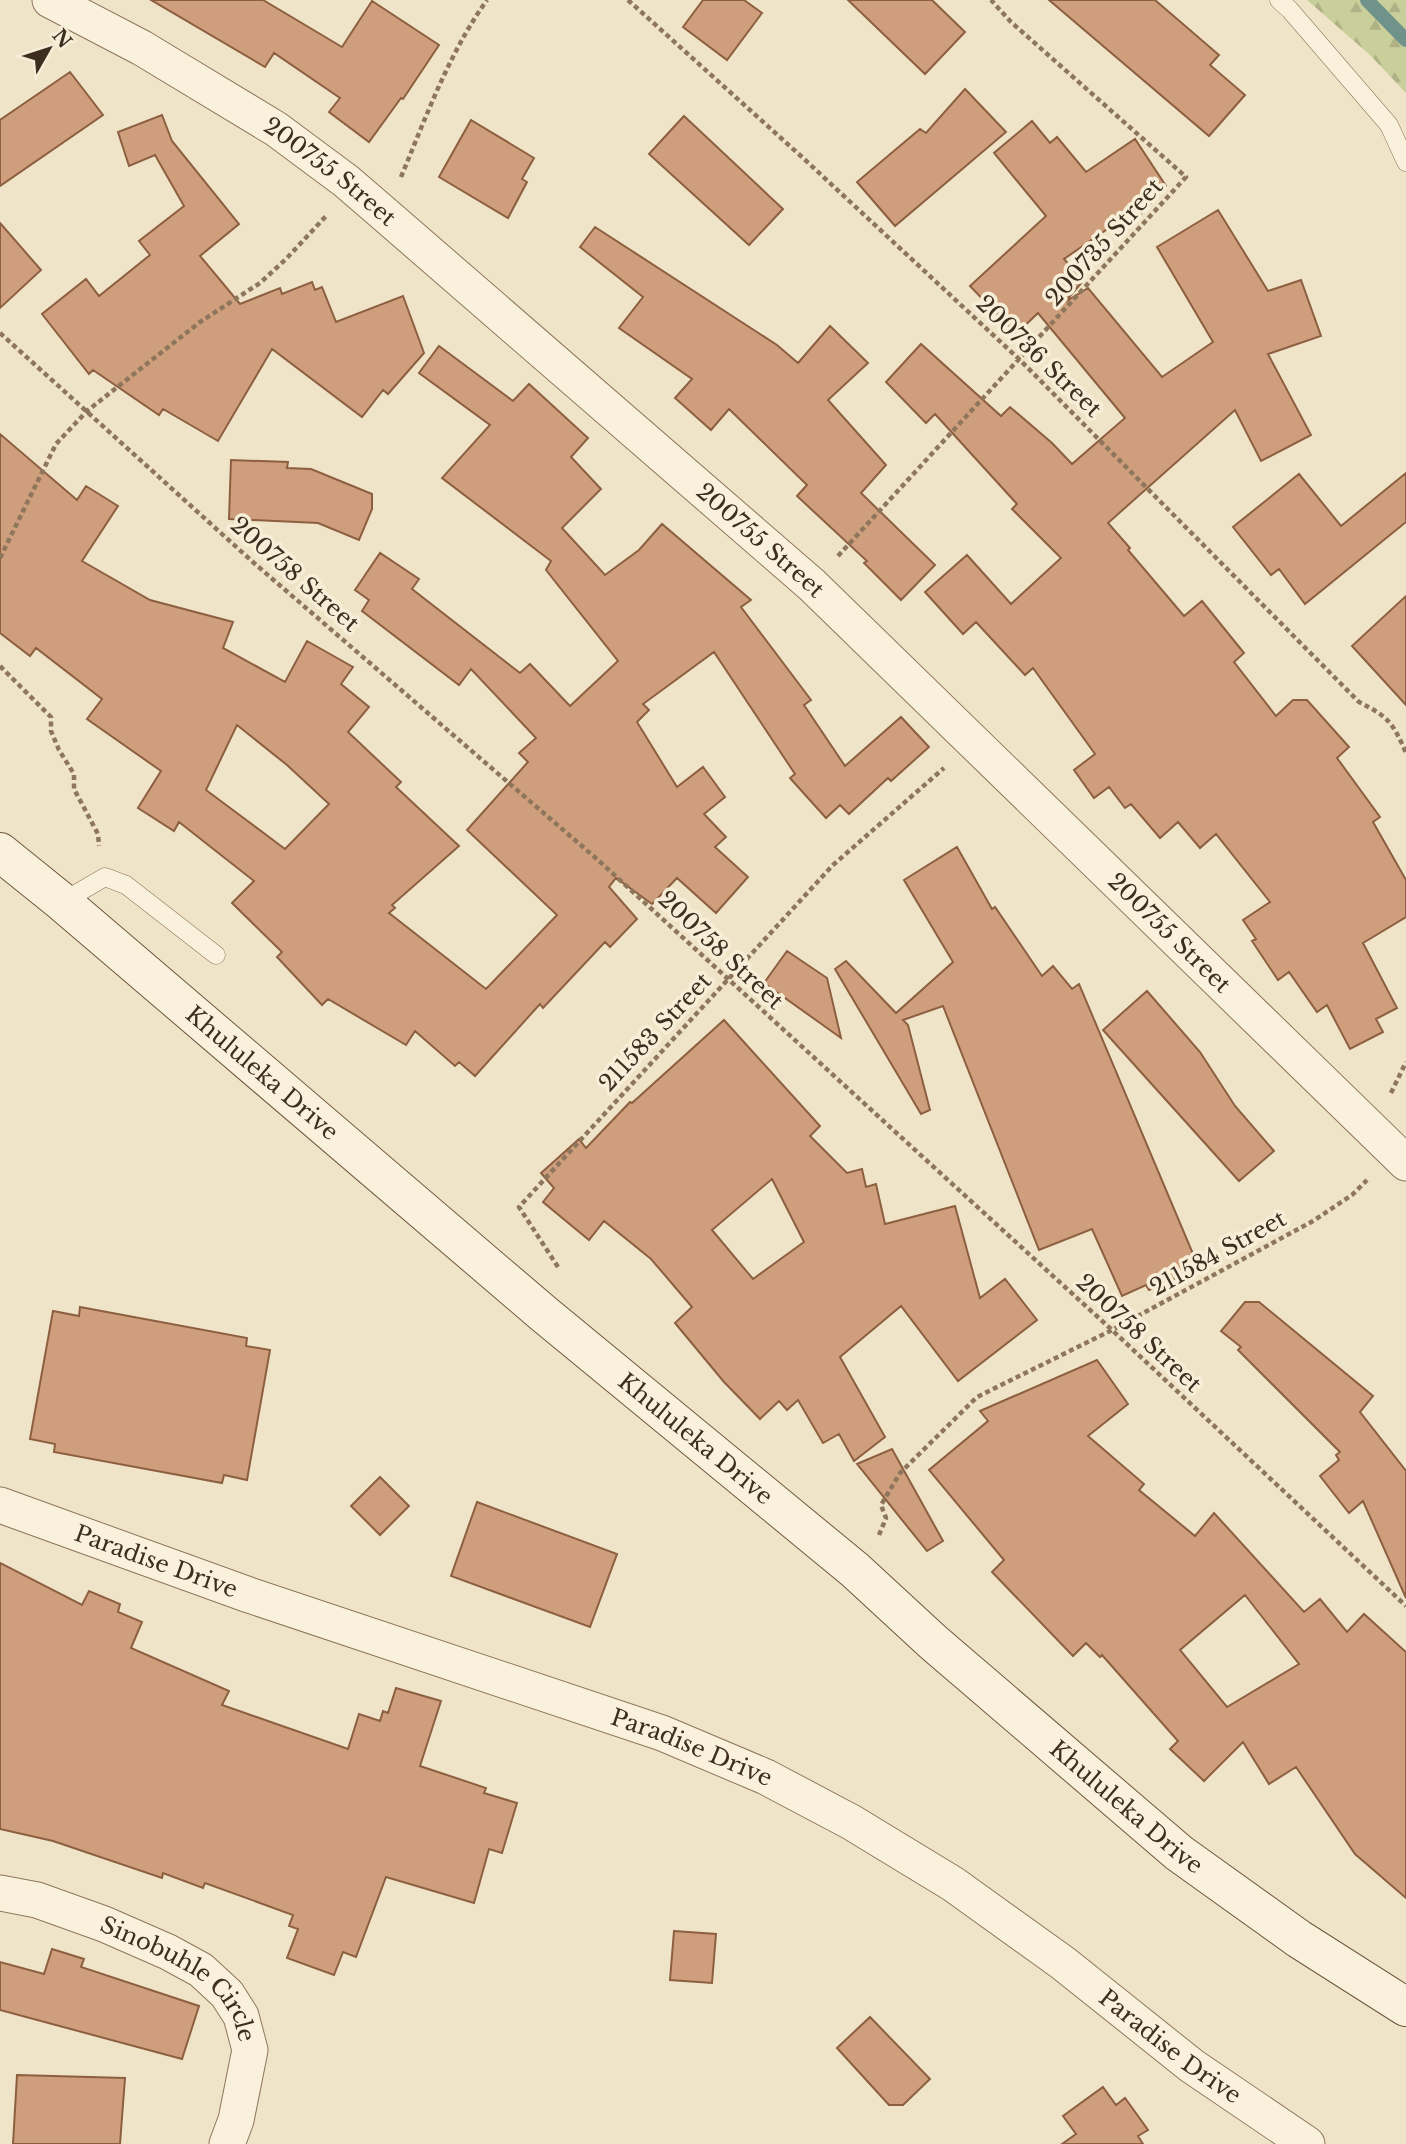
<svg xmlns="http://www.w3.org/2000/svg" width="1406" height="2144" font-family="'Libre Baskerville',serif">
<defs>
<pattern id="forest-firs" width="22" height="20" patternUnits="userSpaceOnUse" patternTransform="scale(1.75)"><rect width="22" height="20" fill="#c9cf9b"/><path d="M5 1l3.5 6h-7zM16 11l3.5 6h-7z" fill="#aeb285"/></pattern>
</defs>
<rect width="100%" height="100%" fill="#f0e4c8"/>
<path fill="url(#forest-firs)" d="M 1307,0 L 1406,0 L 1406,93 L 1370,55 Z"/>
<g fill="none" stroke-linecap="round" stroke-linejoin="round">
<path stroke="#6f938a" stroke-width="14" d="M 1367,0 L 1406,40"/>
</g>
<path fill="#cf9f7d" stroke="#8d5f41" stroke-width="2" fill-rule="evenodd" d="M 151,0 L 263,0 L 342,47 L 372,1 L 439,45 L 403,99 L 401,98 L 369,142 L 329,112 L 340,98 L 274,53 L 265,67 Z
M 703,0 L 744,0 L 762,13 L 727,60 L 683,27 Z
M 848,0 L 932,0 L 965,32 L 925,74 Z
M 1049,0 L 1155,0 L 1219,55 L 1210,65 L 1245,95 L 1209,136 Z
M 70,72 L 103,115 L 0,186 L 0,120 Z
M 965,89 L 1006,132 L 895,226 L 857,182 L 920,129 L 926,133 Z
M 162,115 L 172,141 L 239,224 L 200,256 L 240,304 L 280,288 L 282,294 L 312,282 L 315,290 L 322,287 L 336,322 L 403,296 L 424,353 L 388,394 L 383,390 L 362,417 L 272,349 L 218,441 L 163,409 L 159,415 L 93,370 L 89,374 L 42,314 L 86,279 L 99,296 L 150,255 L 139,241 L 184,206 L 155,155 L 129,166 L 118,132 Z
M 684,116 L 783,209 L 749,245 L 649,154 Z
M 471,120 L 534,158 L 522,179 L 527,182 L 508,218 L 439,177 Z
M 1032,121 L 1050,143 L 1057,137 L 1086,172 L 1135,139 L 1166,186 L 1139,216 L 1135,210 L 1064,259 L 1083,281 L 1065,302 L 1088,288 L 1162,377 L 1213,342 L 1157,247 L 1218,210 L 1268,291 L 1301,280 L 1321,336 L 1268,354 L 1311,435 L 1261,461 L 1235,410 L 1108,523 L 1130,548 L 1128,550 L 1184,616 L 1202,601 L 1244,653 L 1234,662 L 1276,716 L 1293,700 L 1307,700 L 1349,747 L 1337,758 L 1380,817 L 1373,822 L 1406,880 L 1406,917 L 1363,943 L 1397,1008 L 1376,1019 L 1383,1032 L 1350,1049 L 1327,1005 L 1317,1012 L 1289,972 L 1278,980 L 1252,941 L 1256,939 L 1243,920 L 1270,902 L 1216,834 L 1200,848 L 1178,822 L 1160,838 L 1131,804 L 1125,808 L 1109,787 L 1094,798 L 1074,770 L 1095,754 L 1033,668 L 1025,675 L 976,622 L 963,634 L 925,592 L 967,555 L 1011,604 L 1061,558 L 1012,509 L 1017,504 L 935,414 L 926,423 L 886,382 L 921,344 L 1001,416 L 1010,407 L 1052,443 L 1072,464 L 1125,418 L 1038,313 L 1016,334 L 970,286 L 1046,216 L 994,153 Z
M 0,223 L 41,270 L 0,308 Z
M 595,227 L 777,345 L 798,363 L 830,326 L 868,363 L 828,400 L 886,465 L 861,493 L 935,565 L 901,600 L 864,563 L 867,561 L 797,496 L 807,485 L 729,409 L 711,430 L 675,398 L 692,379 L 619,328 L 643,297 L 580,247 Z
M 439,346 L 513,401 L 529,384 L 588,438 L 571,457 L 601,489 L 562,528 L 605,575 L 639,550 L 662,524 L 751,600 L 741,607 L 811,700 L 804,705 L 845,766 L 901,717 L 929,747 L 891,781 L 888,778 L 849,814 L 840,805 L 826,818 L 790,778 L 795,774 L 714,652 L 643,704 L 649,710 L 637,722 L 677,787 L 703,767 L 725,797 L 704,814 L 726,837 L 715,847 L 748,877 L 716,913 L 677,878 L 652,904 L 616,878 L 609,887 L 637,919 L 610,947 L 605,942 L 543,1008 L 540,1004 L 475,1076 L 459,1062 L 455,1066 L 415,1031 L 406,1045 L 328,999 L 322,1005 L 277,957 L 282,952 L 232,903 L 254,881 L 179,822 L 174,831 L 138,808 L 161,771 L 87,719 L 102,699 L 36,648 L 30,656 L 0,633 L 0,434 L 77,500 L 86,486 L 118,506 L 82,561 L 150,600 L 233,622 L 223,648 L 285,682 L 307,641 L 353,667 L 341,684 L 369,707 L 348,732 L 401,782 L 396,787 L 459,846 L 392,905 L 395,908 L 389,913 L 486,989 L 557,915 L 467,830 L 528,762 L 519,753 L 536,738 L 471,669 L 459,685 L 362,611 L 369,600 L 355,590 L 380,553 L 419,579 L 412,589 L 520,673 L 530,664 L 570,706 L 618,661 L 546,570 L 551,561 L 442,478 L 490,425 L 419,373 ZM 237,725 L 287,765 L 329,804 L 285,849 L 206,790 Z
M 231,460 L 288,462 L 287,468 L 311,469 L 372,494 L 372,509 L 359,540 L 318,523 L 229,519 Z
M 1406,473 L 1406,522 L 1305,604 L 1279,569 L 1271,575 L 1233,527 L 1299,474 L 1341,526 Z
M 1406,596 L 1406,705 L 1352,646 Z
M 957,847 L 992,909 L 995,907 L 1042,976 L 1053,966 L 1072,989 L 1079,984 L 1199,1268 L 1149,1290 L 1146,1285 L 1122,1296 L 1092,1229 L 1039,1250 L 943,1006 L 903,1020 L 908,1025 L 930,1110 L 921,1114 L 835,969 L 846,961 L 896,1013 L 953,962 L 904,880 Z
M 787,951 L 827,978 L 841,1038 L 764,983 Z
M 1147,991 L 1200,1052 L 1235,1106 L 1274,1151 L 1239,1181 L 1103,1030 Z
M 724,1020 L 820,1126 L 810,1136 L 847,1173 L 862,1169 L 866,1187 L 876,1184 L 885,1224 L 955,1206 L 980,1298 L 1005,1279 L 1037,1320 L 958,1381 L 901,1306 L 840,1357 L 885,1437 L 854,1461 L 839,1434 L 823,1443 L 798,1400 L 787,1410 L 779,1401 L 760,1419 L 724,1382 L 675,1323 L 692,1307 L 651,1259 L 604,1221 L 589,1240 L 543,1202 L 554,1188 L 541,1173 L 579,1139 L 586,1148 L 630,1102 L 632,1103 ZM 772,1179 L 804,1242 L 753,1279 L 712,1230 Z
M 1245,1302 L 1259,1302 L 1373,1396 L 1360,1412 L 1406,1471 L 1406,1598 L 1363,1501 L 1349,1513 L 1320,1476 L 1339,1460 L 1336,1455 L 1340,1452 L 1238,1350 L 1241,1347 L 1221,1331 Z
M 80,1307 L 247,1338 L 246,1346 L 270,1350 L 247,1480 L 224,1475 L 222,1483 L 54,1452 L 55,1444 L 30,1439 L 53,1311 L 79,1316 Z
M 1097,1360 L 1128,1404 L 1088,1436 L 1144,1484 L 1139,1490 L 1195,1536 L 1214,1513 L 1304,1612 L 1320,1599 L 1347,1632 L 1364,1614 L 1406,1652 L 1406,1898 L 1355,1854 L 1296,1767 L 1269,1784 L 1243,1742 L 1204,1781 L 1170,1749 L 1178,1741 L 1102,1655 L 1100,1657 L 1086,1643 L 1073,1656 L 992,1572 L 1004,1560 L 929,1470 L 988,1421 L 980,1411 ZM 1245,1595 L 1299,1664 L 1227,1707 L 1180,1650 Z
M 892,1449 L 943,1541 L 927,1551 L 857,1464 Z
M 380,1477 L 409,1506 L 380,1535 L 351,1506 Z
M 477,1502 L 617,1554 L 590,1627 L 451,1576 Z
M 0,1563 L 82,1605 L 89,1591 L 120,1604 L 118,1612 L 142,1622 L 131,1648 L 229,1691 L 222,1705 L 348,1749 L 359,1714 L 380,1721 L 383,1711 L 388,1713 L 396,1688 L 441,1701 L 420,1766 L 486,1788 L 484,1793 L 517,1803 L 502,1853 L 489,1849 L 474,1903 L 386,1877 L 356,1957 L 343,1952 L 334,1975 L 287,1958 L 298,1929 L 289,1926 L 293,1915 L 205,1883 L 203,1888 L 163,1873 L 162,1878 L 53,1841 L 0,1829 Z
M 674,1931 L 716,1934 L 712,1983 L 670,1980 Z
M 52,1949 L 84,1959 L 81,1967 L 199,2006 L 182,2059 L 0,2010 L 0,1962 L 44,1974 Z
M 870,2017 L 930,2079 L 903,2105 L 889,2105 L 837,2048 Z
M 17,2075 L 125,2078 L 120,2144 L 13,2144 Z
M 1103,2087 L 1116,2105 L 1125,2098 L 1148,2130 L 1138,2136 L 1143,2144 L 1062,2144 L 1076,2134 L 1063,2116 Z"/>
<g fill="none" stroke-linecap="round" stroke-linejoin="round">
<defs>
<path id="lane" d="M 1279,0 L 1290,10 L 1389,125 L 1406,162
M 62,902 L 105,877 L 126,885 L 216,955"/>
<g id="street">
<path id="s1" d="M 50,0 L 142,48 L 276,129 L 346,181 L 382,212 L 812,585 L 1406,1163"/>
<path id="s2" d="M 0,1505 L 249,1595 L 662,1733 L 766,1777 L 851,1822 L 953,1884 L 1063,1963 L 1192,2066 L 1307,2144"/>
<path id="s3" d="M 0,1893 L 37,1900 L 104,1924 L 168,1952 L 201,1970 L 227,1994 L 241,2016 L 250,2050 L 236,2120 L 227,2144"/>
</g>
<g id="secondary">
<path id="s4" d="M 0,852 L 62,902 L 544,1314 L 855,1570 L 933,1642 L 1179,1853 L 1299,1939 L 1406,2007"/>
</g>
</defs>
<use href="#lane" stroke="#8d765c" stroke-width="19"/>
<use href="#street" stroke="#8d765c" stroke-width="37"/>
<use href="#secondary" stroke="#6f573f" stroke-width="40"/>
<path stroke="#8d765c" stroke-width="4.5" stroke-dasharray="5 3.5" stroke-linecap="butt" d="M 628,0 L 802,157 L 1020,360 L 1359,702 C 1389,717 1393,723 1406,753
M 401,177 C 426,117 449,53 487,0
M 0,333 L 254,563 L 598,860 L 1112,1330 L 1406,1606
M 838,556 L 1186,177 L 1011,22 L 991,0
M 0,558 L 56,444 L 87,411 L 200,322 L 260,283 L 286,259 L 327,215
M 0,666 L 51,717 L 51,731 L 59,750 L 74,774 L 74,789 L 98,834 L 99,846
M 1391,1093 L 1406,1062
M 558,1267 L 519,1207 L 833,865 L 944,768
M 879,1535 L 886,1518 L 881,1505 L 900,1473 L 977,1397 L 1112,1330 L 1313,1221 L 1352,1195 L 1367,1180"/>
<use href="#lane" stroke="#faf1dc" stroke-width="18"/>
<use href="#street" stroke="#faf1dc" stroke-width="35"/>
<use href="#secondary" stroke="#faf1dc" stroke-width="38"/>
</g>
<g text-anchor="middle" stroke-width="7" stroke-linejoin="round" paint-order="stroke">
<g font-size="23" fill="#3d2e20" stroke="#f7eed8">
<text dy="8" stroke="none"><textPath href="#s1" startOffset="329">200755 Street</textPath></text>
<text transform="translate(1104 242) rotate(-48)" y="8">200735 Street</text>
<text transform="translate(1039 356) rotate(44)" y="8">200736 Street</text>
<text dy="8" stroke="none"><textPath href="#s1" startOffset="896">200755 Street</textPath></text>
<text transform="translate(295 574) rotate(41)" y="8">200758 Street</text>
<text dy="8" stroke="none"><textPath href="#s1" startOffset="1463">200755 Street</textPath></text>
<text transform="translate(721 950) rotate(43)" y="8">200758 Street</text>
<text transform="translate(655 1032) rotate(-47)" y="8">211583 Street</text>
<text dy="8" stroke="none"><textPath href="#s4" startOffset="343">Khululeka Drive</textPath></text>
<text transform="translate(1218 1253) rotate(-29)" y="8">211584 Street</text>
<text transform="translate(1139 1333) rotate(43)" y="8">200758 Street</text>
<text dy="8" stroke="none"><textPath href="#s4" startOffset="910">Khululeka Drive</textPath></text>
<text dy="8" stroke="none"><textPath href="#s2" startOffset="166">Paradise Drive</textPath></text>
<text dy="8" stroke="none"><textPath href="#s2" startOffset="733">Paradise Drive</textPath></text>
<text dy="8" stroke="none"><textPath href="#s4" startOffset="1477">Khululeka Drive</textPath></text>
<text dy="8" stroke="none"><textPath href="#s3" startOffset="205">Sinobuhle Circle</textPath></text>
<text dy="8" stroke="none"><textPath href="#s2" startOffset="1300">Paradise Drive</textPath></text>
</g>
</g>
<g transform="translate(49 49) rotate(51)" stroke="#f7eed8" stroke-width="5" paint-order="stroke">
<path d="M0-5L12 26L0 18L-12 26Z" fill="#3d2e20"/>
<text y="-10" font-size="19" font-weight="bold" text-anchor="middle" fill="#3d2e20">N</text>
</g>
</svg>
